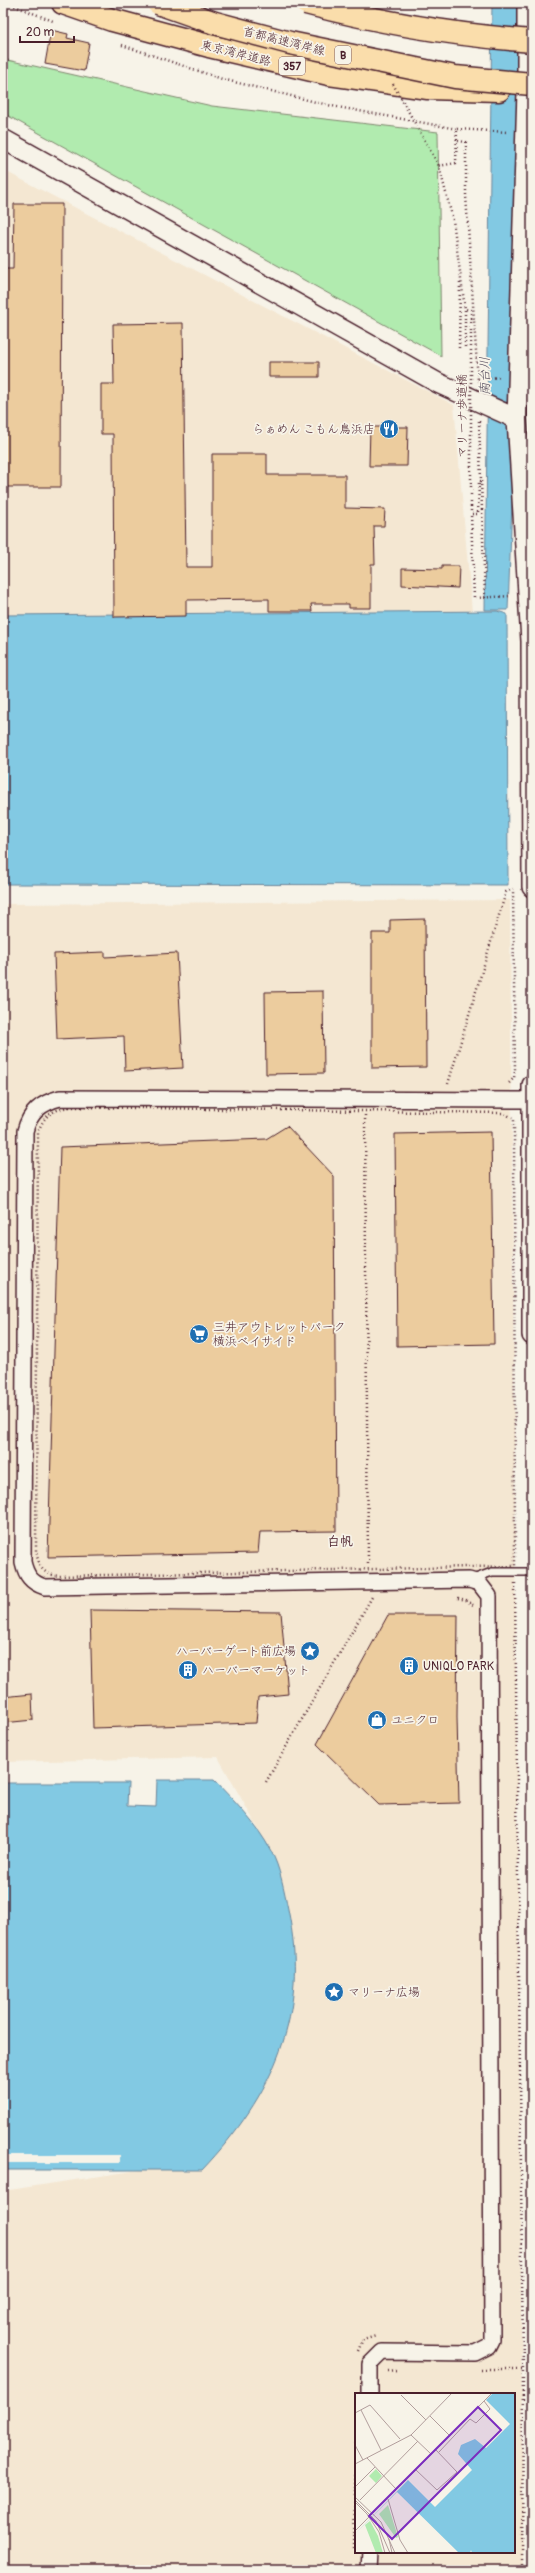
<svg xmlns="http://www.w3.org/2000/svg" width="535" height="2573" font-family="Pangolin,'Klee One',sans-serif">
<rect width="100%" height="100%" fill="#f7f3e8"/>
<filter id="ink" filterUnits="userSpaceOnUse"><feTurbulence type="fractalNoise" baseFrequency=".025" numOctaves="2"/><feDisplacementMap in="SourceGraphic" scale="8" xChannelSelector="R" yChannelSelector="G"/><feConvolveMatrix kernelMatrix="1 2 1 2 8 2 1 2 1" color-interpolation-filters="sRGB"/></filter>
<g filter="url(#ink)">
<path fill="#f4e7d2" fill-rule="evenodd" d="M 3,170 L 454,405 L 472,612 L 3,617 Z
M 510,900 L 523,2570 L 3,2570 L 3,2191 L 211,2159 L 294,1943 L 269,1848 L 218,1757 L 3,1762 L 3,904 ZM 356,2394 L 514,2394 L 514,2552 L 356,2552 Z"/>
<path fill="#b1ebaf" stroke="#7e856d" d="M 3,59 L 212,106 L 438,132 L 441,356 L 3,113 Z"/>
<path fill="#82c9e3" stroke="#6c8599" d="M 492,3 L 527,3 L 527,91 L 508,610 L 485,610 Z
M 497,611 L 507,614 L 508,885 L 3,884 L 3,615 Z
M 157,1780 L 214,1780 C 234,1801 257,1824 271,1851 C 280,1867 284,1890 288,1909 C 310,2014 274,2094 202,2170 L 3,2170 L 3,1783 L 128,1783 L 127,1806 L 156,1807 Z"/>
<path fill="#f7f3e8" d="M 3,2155 L 120,2155 L 120,2163 L 3,2163 Z"/>
<path fill="#eccc9e" stroke="#4a1f2b" d="M 51,30 L 68,34 L 67,38 L 89,43 L 84,71 L 45,64 Z
M 14,204 L 62,204 L 61,487 L 3,487 L 3,269 L 13,269 Z
M 183,323 L 186,567 L 212,567 L 212,454 L 267,454 L 267,475 L 345,475 L 345,508 L 385,509 L 384,526 L 374,526 L 375,564 L 371,564 L 371,608 L 349,608 L 349,604 L 311,604 L 312,611 L 269,611 L 269,599 L 186,600 L 186,616 L 114,617 L 113,434 L 101,434 L 101,384 L 114,384 L 113,324 Z
M 269,362 L 319,362 L 319,377 L 269,377 Z
M 370,427 L 408,427 L 407,466 L 369,466 Z
M 442,566 L 459,566 L 458,588 L 402,585 L 402,568 L 442,569 Z
M 425,919 L 426,1067 L 372,1068 L 372,933 L 390,933 L 390,920 Z
M 105,952 L 105,957 L 177,953 L 183,1068 L 125,1071 L 124,1036 L 57,1039 L 54,954 Z
M 323,991 L 324,1073 L 266,1074 L 265,992 Z
M 287,1126 L 334,1176 L 336,1531 L 260,1532 L 258,1553 L 48,1557 L 60,1147 L 266,1139 Z
M 491,1132 L 494,1344 L 397,1346 L 395,1134 Z
M 90,1610 L 281,1612 L 288,1694 L 258,1697 L 256,1723 L 93,1728 Z
M 388,1615 L 458,1615 L 457,1717 L 459,1803 L 379,1805 L 317,1744 Z
M 32,1694 L 33,1720 L 3,1723 L 3,1697 Z"/>
<g fill="none" stroke-linecap="round" stroke-linejoin="round">
<defs>
<path id="service" d="M 473,1579 L 492,1572 L 532,1572"/>
<path id="minor" d="M 370,2394 L 370,2364 L 382,2352 L 475,2353 L 489,2346 L 492,2340 L 489,1596 L 479,1583 L 469,1580 L 45,1587 C 31,1583 26,1575 23,1562 L 25,1131 C 30,1112 41,1103 60,1098 L 531,1100
M 369,2570 L 370,2552"/>
<path id="tertiary" d="M 527,3 L 527,91 L 517,419 L 531,641 L 532,887
M 3,139 L 438,383 L 517,419
M 532,1085 L 532,1335"/>
<path id="trunk" d="M 63,3 L 112,20 L 209,46 L 329,74 L 428,88 L 499,90"/>
</defs>
<use href="#service" stroke="#4a1f2b" stroke-width="10"/>
<use href="#minor" stroke="#4a1f2b" stroke-width="18"/>
<use href="#tertiary" stroke="#4a1f2b" stroke-width="22"/>
<use href="#trunk" stroke="#4a1f2b" stroke-width="25"/>
<path stroke="#4a1f2b" stroke-width="2.5" stroke-dasharray="1 3" stroke-linecap="butt" d="M 7,3 L 53,21
M 122,45 L 222,79 L 332,106 L 457,129 L 456,163 L 439,166 L 453,220 L 465,309 L 471,310 L 471,318
M 457,129 L 508,132
M 458,141 L 466,142 L 466,195 L 478,382
M 465,347 L 465,309
M 459,348 L 460,280
M 478,379 L 501,377
M 479,421 L 485,598
M 481,481 L 479,481 L 478,514 L 471,514 L 474,598 L 511,596
M 509,1083 L 514,1078 L 515,1071 L 513,890
M 448,1084 L 506,892 L 513,889
M 69,1107 L 504,1113 L 514,1119 L 515,1566 L 59,1576 C 42,1574 39,1567 36,1551 L 38,1133 C 43,1116 52,1110 69,1107 Z
M 365,1115 L 368,1566
M 515,1583 L 523,2369 L 522,2570
M 458,1598 L 466,1600 L 473,1605
M 266,1782 L 372,1597
M 358,2352 L 363,2340 L 376,2336
M 481,2369 L 523,2369
M 388,2371 L 398,2370
M 354,2548 L 356,2439"/>
<use href="#service" stroke="#f7f3e8" stroke-width="7"/>
<use href="#minor" stroke="#f7f3e8" stroke-width="15"/>
<use href="#tertiary" stroke="#f7f3e8" stroke-width="19"/>
<use href="#trunk" stroke="#faddab" stroke-width="22"/>
<defs>
<path id="motorway-bridge" d="M 158,3 L 215,23 L 290,43 L 455,77 L 532,84
M 306,3 C 381,23 455,35 532,41"/>
</defs>
<use href="#motorway-bridge" stroke="#4a1f2b" stroke-width="25" stroke-linecap="butt"/>
<path stroke="#4a1f2b" stroke-width="2.5" stroke-dasharray="1 3" stroke-linecap="butt" d="M 393,84 L 439,166
M 471,318 L 471,514"/>
<use href="#motorway-bridge" stroke="#faddab" stroke-width="22"/>
</g>
</g>
<defs>
<symbol id="restaurant-disc" viewBox="-11 -11 22 22"><circle r="9.5" fill="#1f6fb2" stroke="#f7f3e8"/><path d="M-5-6h1v4h1v-4h1v4h1v-4h1v5L-1.5 .5V6h-2V.5L-5-1ZM5-6V6H3V1.5H1.5Q1.5-4 5-6Z" fill="#fff"/></symbol>
<symbol id="supermarket-disc" viewBox="-11 -11 22 22"><circle r="9.5" fill="#1f6fb2" stroke="#f7f3e8"/><path d="M-6-5.5h2.5l.6 2H6L4.5 2H-2.5L-4.4-4H-6ZM-1.5 3.2a1.3 1.3 0 1 0 .1 0ZM3 3.2a1.3 1.3 0 1 0 .1 0Z" fill="#fff"/></symbol>
<symbol id="sight-disc" viewBox="-11 -11 22 22"><circle r="9.5" fill="#1f6fb2" stroke="#f7f3e8"/><path d="M0-6L1.8-2.2L6-1.7L2.9 1.2L3.7 5.4L0 3.3L-3.7 5.4L-2.9 1.2L-6-1.7L-1.8-2.2Z" fill="#fff"/></symbol>
<symbol id="building-disc" viewBox="-11 -11 22 22"><circle r="9.5" fill="#1f6fb2" stroke="#f7f3e8"/><path d="M-4-6H4V6H1V3H-1V6H-4ZM-2.5-4.3h1.7v1.8h-1.7ZM.8-4.3h1.7v1.8H.8ZM-2.5-1h1.7V.8h-1.7ZM.8-1h1.7V.8H.8Z" fill="#fff"/></symbol>
<symbol id="shop-disc" viewBox="-11 -11 22 22"><circle r="9.5" fill="#1f6fb2" stroke="#f7f3e8"/><path d="M-5-2.5h2.3a2.7 3.5 0 0 1 5.4 0H5L5.5 6h-11ZM-1.5-2.5h3a1.5 2.3 0 0 0-3 0Z" fill="#fff"/></symbol>
</defs>
<g fill-rule="evenodd">
<use href="#restaurant-disc" x="378" y="418" width="22" height="22"/>
<use href="#supermarket-disc" x="188" y="1323" width="22" height="22"/>
<use href="#sight-disc" x="299" y="1640" width="22" height="22"/>
<use href="#building-disc" x="398" y="1655" width="22" height="22"/>
<use href="#building-disc" x="177" y="1659" width="22" height="22"/>
<use href="#shop-disc" x="366" y="1709" width="22" height="22"/>
<use href="#sight-disc" x="323" y="1981" width="22" height="22"/>
</g>
<g text-anchor="middle" stroke-width="3.5" stroke-linejoin="round" paint-order="stroke">
<g fill="#f7f3e8" stroke="#7e5f64" stroke-width="1">
<rect x="335" y="46" width="16" height="18" rx="3"/>
<rect x="279" y="57" width="26" height="18" rx="3"/>
</g>
<g font-size="11" font-weight="bold" fill="#4a1f2b">
<text x="343" y="59">B</text>
<text x="292" y="70">357</text>
</g>
<g font-size="12" fill="#4a1f2b" stroke="#f7f3e8">
<text transform="translate(284 41) rotate(14)" y="4">首都高速湾岸線</text>
<text transform="translate(236 53) rotate(14)" y="4">東京湾岸道路</text>
<text transform="translate(462 416) rotate(-90)" y="4">マリーナ歩道橋</text>
</g>
<g font-size="12" fill="#4a1f2b" stroke="#f7f3e8" text-anchor="start">
<text x="375" y="433" text-anchor="end">らぁめん こもん鳥浜店</text>
<text x="213" y="1331">三井アウトレットパーク<tspan x="213" dy="14">横浜ベイサイド</tspan></text>
<text x="296" y="1655" text-anchor="end">ハーバーゲート前広場</text>
<text x="423" y="1670">UNIQLO PARK</text>
<text x="202" y="1674">ハーバーマーケット</text>
<text x="391" y="1724">ユニクロ</text>
<text x="348" y="1996">マリーナ広場</text>
</g>
<g font-size="13" font-style="italic" fill="#5b5262" stroke="#f7f3e8">
<text transform="translate(484 376) rotate(-91)" y="5">南台川</text>
</g>
<g font-size="13" font-weight="bold" fill="#4a1f2b" stroke="#f7f3e8">
<text x="340" y="1546">白帆</text>
</g>
</g>
<g transform="translate(355 2393)">
<rect width="160" height="160" fill="#f7f3e8"/>
<path d="M 21,76 L 27,83 L 21,90 L 14,83 ZM 33,112 L 43,144 L 41,145 L 24,121 ZM 15,128 L 23,143 L 28,160 L 21,160 L 10,132 Z" fill="#b1ebaf"/>
<path d="M 138,0 L 160,0 L 160,160 L 117,160 L 116,157 L 115,160 L 104,160 L 42,99 L 0,141 L 53,87 L 80,114 L 117,77 L 103,61 L 106,52 L 120,46 L 131,55 L 155,31 L 131,7 Z" fill="#82c9e3"/>
<path fill="none" stroke="#b29e9c" stroke-width="1" d="M 46,2 L 71,27M 6,17 L 26,57M 0,20 L 15,12 L 45,46M 75,23 L 95,43M 56,42 L 76,61M 0,52 L 8,67M 84,59 L 115,26 L 121,30 L 135,16 L 129,8M 12,65 L 41,96M 0,71 L 56,42 L 97,0M 61,77 L 82,97 L 102,79 L 81,57M 0,94 L 20,74M 0,104 L 26,129 L 40,160M 33,106 L 45,147 L 53,160M 0,107 L 21,128 L 35,160M 5,107 L 63,48M 0,109 L 12,121 L 24,139 L 30,160M 0,138 L 137,0M 34,146 L 37,160"/>
<path fill="#7b2cbf" fill-opacity="0.15" stroke="#7b2cbf" stroke-width="2" d="M 123,14 L 146,37 L 37,146 L 14,123 Z"/>
<rect width="160" height="160" fill="none" stroke="#4a1f2b" stroke-width="2"/>
</g>
<rect width="535" height="2573" fill="none" stroke="#f7f3e8" stroke-width="16"/>
<rect x="8" y="8" width="519" height="2557" fill="none" stroke="#4a1f2b" stroke-width="1.5" filter="url(#ink)"/>
<path d="M20 36v6h54v-6" fill="none" stroke="#4a1f2b" stroke-width="2"/>
<text x="26" y="36" font-size="12" fill="#4a1f2b" stroke="#f7f3e8" stroke-width="3" paint-order="stroke">20 m</text>
</svg>
